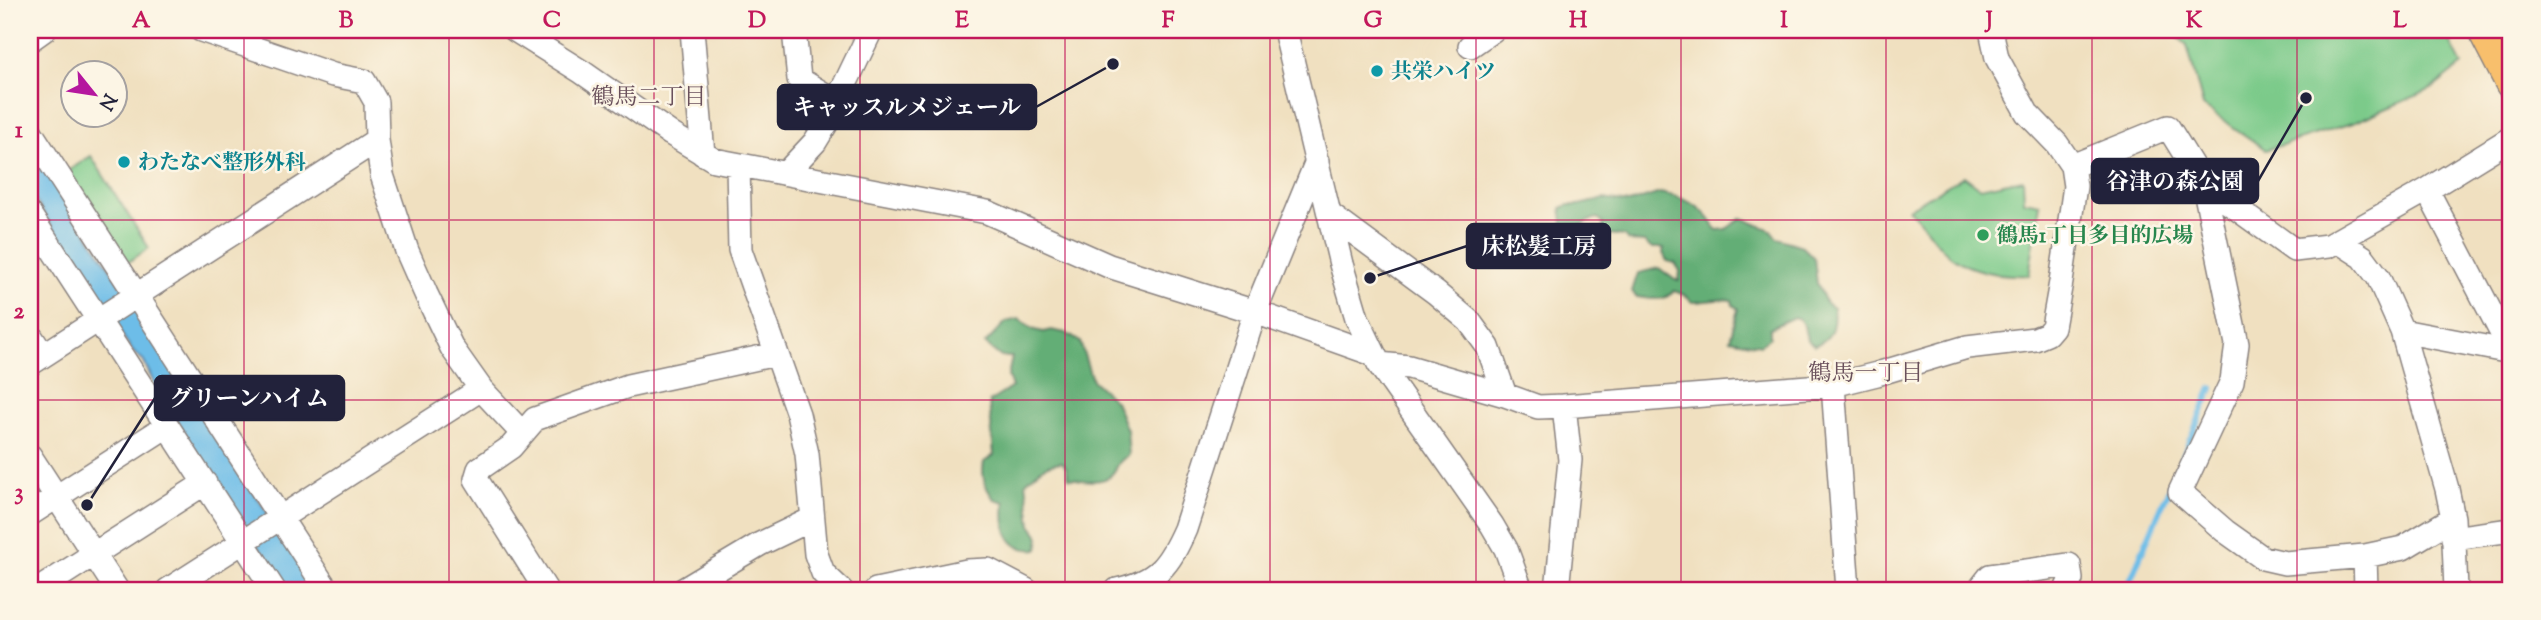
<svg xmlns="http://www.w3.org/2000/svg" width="2541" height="620" font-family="'Sorts Mill Goudy','Noto Serif JP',serif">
<rect width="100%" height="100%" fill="#fcf5e5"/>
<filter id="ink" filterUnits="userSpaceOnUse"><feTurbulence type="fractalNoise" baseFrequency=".0143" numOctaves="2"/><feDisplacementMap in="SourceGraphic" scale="14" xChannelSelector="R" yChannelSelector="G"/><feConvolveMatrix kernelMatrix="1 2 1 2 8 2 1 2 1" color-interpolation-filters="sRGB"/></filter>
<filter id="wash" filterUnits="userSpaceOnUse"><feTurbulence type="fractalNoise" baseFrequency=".00686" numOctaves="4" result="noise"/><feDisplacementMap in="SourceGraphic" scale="28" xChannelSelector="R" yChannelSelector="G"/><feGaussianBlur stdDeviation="1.57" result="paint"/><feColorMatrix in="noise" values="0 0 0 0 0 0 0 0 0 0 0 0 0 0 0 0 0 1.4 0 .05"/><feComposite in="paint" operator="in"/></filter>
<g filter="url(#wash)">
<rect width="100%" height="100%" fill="#f0e0c0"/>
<path fill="#7bca8a" stroke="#4e7662" stroke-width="2" d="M 2170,30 L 2444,30 L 2462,65 L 2432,89 L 2355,122 L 2266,150 L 2203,106 L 2187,45 Z
M 91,156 L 149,248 L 124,265 L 65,173 Z
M 1964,176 L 1980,188 L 2023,179 L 2024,201 L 2040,204 L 2029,275 C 2001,276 1966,272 1945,251 C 1931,238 1923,221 1908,209 Z
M 987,578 L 1014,590 L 911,590 Z"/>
<path fill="#64ae76" stroke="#436858" stroke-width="2" d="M 1660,193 C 1677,196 1696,202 1707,216 C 1712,221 1712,225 1718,230 L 1726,229 L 1742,218 L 1771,230 L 1777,238 L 1802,246 L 1814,258 L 1817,283 L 1826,303 L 1833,308 C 1835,324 1833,340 1814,345 L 1807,340 L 1804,326 L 1799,319 L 1794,317 L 1770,328 L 1770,337 L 1760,345 L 1730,339 L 1738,309 L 1733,305 L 1732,300 C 1722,298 1704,302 1692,302 L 1685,295 L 1674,291 C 1664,303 1650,298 1636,297 L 1632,291 L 1638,273 L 1659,268 L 1675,280 L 1679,280 L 1680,271 L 1675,263 L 1667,261 L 1663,253 L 1664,248 L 1651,248 L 1644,242 L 1628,241 L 1624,236 L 1610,234 L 1603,230 L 1603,222 L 1598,218 C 1580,222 1573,234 1561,246 L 1556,245 L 1563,221 L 1561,208 L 1568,205 L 1579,205 L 1604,199 L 1629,203 Z
M 1019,319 L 1032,329 L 1043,332 L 1051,330 L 1066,333 L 1080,342 L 1092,380 L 1115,401 L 1127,430 L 1129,455 C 1115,463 1119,468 1110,476 C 1101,484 1080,480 1069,478 L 1066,467 L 1062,462 C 1046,463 1037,471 1026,482 L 1031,525 L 1040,537 L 1038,549 C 1007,553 1002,527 1005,502 L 994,499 C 985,487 981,477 984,462 L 994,455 L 989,402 L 1012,387 L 1008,376 L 1012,357 L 1001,357 L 985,344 L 1006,322 Z"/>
<path fill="#6dbde8" stroke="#487092" stroke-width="2" d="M 30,144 L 317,590 L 287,590 L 215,482 L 155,385 L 143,360 L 133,352 L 30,192 Z"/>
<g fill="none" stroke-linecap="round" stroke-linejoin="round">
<path stroke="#6dbde8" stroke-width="6" d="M 2126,590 L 2212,388"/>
</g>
</g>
<g filter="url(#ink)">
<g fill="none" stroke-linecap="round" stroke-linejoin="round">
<defs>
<path id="minor" d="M 201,30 L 333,75 L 364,81 L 376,102 L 377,140 L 382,175 L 407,251 L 426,294 L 452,348 L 481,389 L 522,433
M 515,30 L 582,72 L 671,134 L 714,160 L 987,212 L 1109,266 L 1255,312 L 1373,354
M 692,30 L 703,154
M 794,30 L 799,79 L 837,102
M 1285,30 L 1341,264 L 1357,318 L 1379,364 L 1492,525 L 1506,549 L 1521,590
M 30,40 L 44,30
M 1470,46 L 1493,30
M 30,131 L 327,590
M 738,165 L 740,250 L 798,414 L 807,454 L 816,554 L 823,573 L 841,590
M 2072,166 L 2168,127 L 2204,185 L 2294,250 L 2328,246 L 2427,190 L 2511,138
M 786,173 L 815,142 L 826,124 L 871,30
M 2204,185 L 2237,344 L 2232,381 L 2180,492 L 2225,531 L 2263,558 L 2285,563 L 2365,556 L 2403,548 L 2453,518
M 2427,190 L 2511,351
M 1329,214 L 1436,293 L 1469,321 L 1488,347 L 1505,395
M 30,215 L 274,590
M 2338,241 L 2363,257 L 2378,277 L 2402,331 L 2447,489 L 2453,518 L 2456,590
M 2402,331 L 2511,352
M 30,335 L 43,355
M 30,364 L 377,140
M 1379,364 L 1409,367 L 1505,395 L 1538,407 L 1564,406 L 1833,385 L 1877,374 L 1967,347 L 2035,339 L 2047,334 L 2053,327 L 2061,282 L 2075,186 L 2072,166 L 2057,144 L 2027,113 L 1997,58 L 1991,30
M 1833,385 L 1848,590
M 30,456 L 117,590
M 30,514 L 167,426
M 2453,538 L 2511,530
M 2365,556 L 2366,590
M 38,590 L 205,483
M 168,590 L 481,389
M 546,590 L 476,479 L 479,469 L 511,447 L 535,419 L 628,386 L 776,354
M 683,590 L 760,544 L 812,519
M 876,590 L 967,571 L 988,570 L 1026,590
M 1117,590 C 1158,581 1169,565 1185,529 L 1255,312 L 1317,161
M 1557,590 L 1570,460 L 1564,406
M 1979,590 L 1990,576 L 2069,565 L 2071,579 L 2066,590"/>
<path id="major" d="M 2483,30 L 2511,84"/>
</defs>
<use href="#minor" stroke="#89817e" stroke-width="26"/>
<use href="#major" stroke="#89817e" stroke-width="33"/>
<use href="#minor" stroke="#fff" stroke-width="23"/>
<use href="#major" stroke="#f8bf6c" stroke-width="30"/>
</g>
</g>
<path fill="none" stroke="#c2185b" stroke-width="2" stroke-opacity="0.55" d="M 244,30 L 244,590M 449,30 L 449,590M 654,30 L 654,590M 860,30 L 860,590M 1065,30 L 1065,590M 1270,30 L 1270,590M 1476,30 L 1476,590M 1681,30 L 1681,590M 1886,30 L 1886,590M 2092,30 L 2092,590M 2297,30 L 2297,590M 30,220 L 2511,220M 30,400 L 2511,400"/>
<g fill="#0f9aa8" stroke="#fcf5e5" stroke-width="2.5">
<circle cx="1377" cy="71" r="7"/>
<circle cx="124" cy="162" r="7"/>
</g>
<circle fill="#2e9e5b" stroke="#fcf5e5" stroke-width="2.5" cx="1983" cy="235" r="7"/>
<g text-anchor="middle" stroke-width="5" stroke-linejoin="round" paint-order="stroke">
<g font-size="21" font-weight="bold" fill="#0d838f" stroke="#fcf5e5" text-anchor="start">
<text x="1391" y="78">共栄ハイツ</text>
<text x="138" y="169">わたなべ整形外科</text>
</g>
<g font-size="21" font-weight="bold" fill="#27864d" stroke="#fcf5e5" text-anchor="start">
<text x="1997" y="242">鶴馬1丁目多目的広場</text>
</g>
<g font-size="23" fill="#6a515c" stroke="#fcf5e5">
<text x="649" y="104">鶴馬二丁目</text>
<text x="1866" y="380">鶴馬一丁目</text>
</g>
</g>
<path fill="none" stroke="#22223b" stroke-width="2.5" d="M1113 64L1036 107M2306 98L2258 181M1370 278L1467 246M87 505L155 398"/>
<g fill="#22223b" stroke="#fcf5e5" stroke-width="2.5">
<circle cx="1113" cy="64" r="7"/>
<circle cx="2306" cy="98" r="7"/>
<circle cx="1370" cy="278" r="7"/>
<circle cx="87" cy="505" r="7"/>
</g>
<g fill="#22223b" stroke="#22223b" stroke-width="2.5">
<rect x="778" y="85" width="258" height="44" rx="7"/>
<rect x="2092" y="159" width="166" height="44" rx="7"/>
<rect x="1467" y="224" width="143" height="44" rx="7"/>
<rect x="155" y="376" width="189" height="44" rx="7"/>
</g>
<g font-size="23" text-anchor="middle" font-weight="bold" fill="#fff">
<text x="907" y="115">キャッスルメジェール</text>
<text x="2175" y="189">谷津の森公園</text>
<text x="1539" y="254">床松髪工房</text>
<text x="249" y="406">グリーンハイム</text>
</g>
<rect width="2541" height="620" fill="none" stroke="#fcf5e5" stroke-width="77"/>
<g transform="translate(94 94) rotate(120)"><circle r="33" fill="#fcf5e5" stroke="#a5a1a1" stroke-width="2"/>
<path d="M0-5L12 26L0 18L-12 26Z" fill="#b5179e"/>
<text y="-10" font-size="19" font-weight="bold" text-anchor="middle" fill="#22223b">N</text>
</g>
<rect x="38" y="38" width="2464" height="544" fill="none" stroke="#c2185b" stroke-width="2.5"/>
<g font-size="23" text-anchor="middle" font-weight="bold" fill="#c2185b">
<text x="141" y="27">A</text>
<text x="346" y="27">B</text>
<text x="552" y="27">C</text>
<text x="757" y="27">D</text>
<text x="962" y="27">E</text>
<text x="1168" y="27">F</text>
<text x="1373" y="27">G</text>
<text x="1578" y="27">H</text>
<text x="1784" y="27">I</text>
<text x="1989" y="27">J</text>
<text x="2194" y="27">K</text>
<text x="2400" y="27">L</text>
<text x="19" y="137">1</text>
<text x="19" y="318">2</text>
<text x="19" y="499">3</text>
</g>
</svg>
